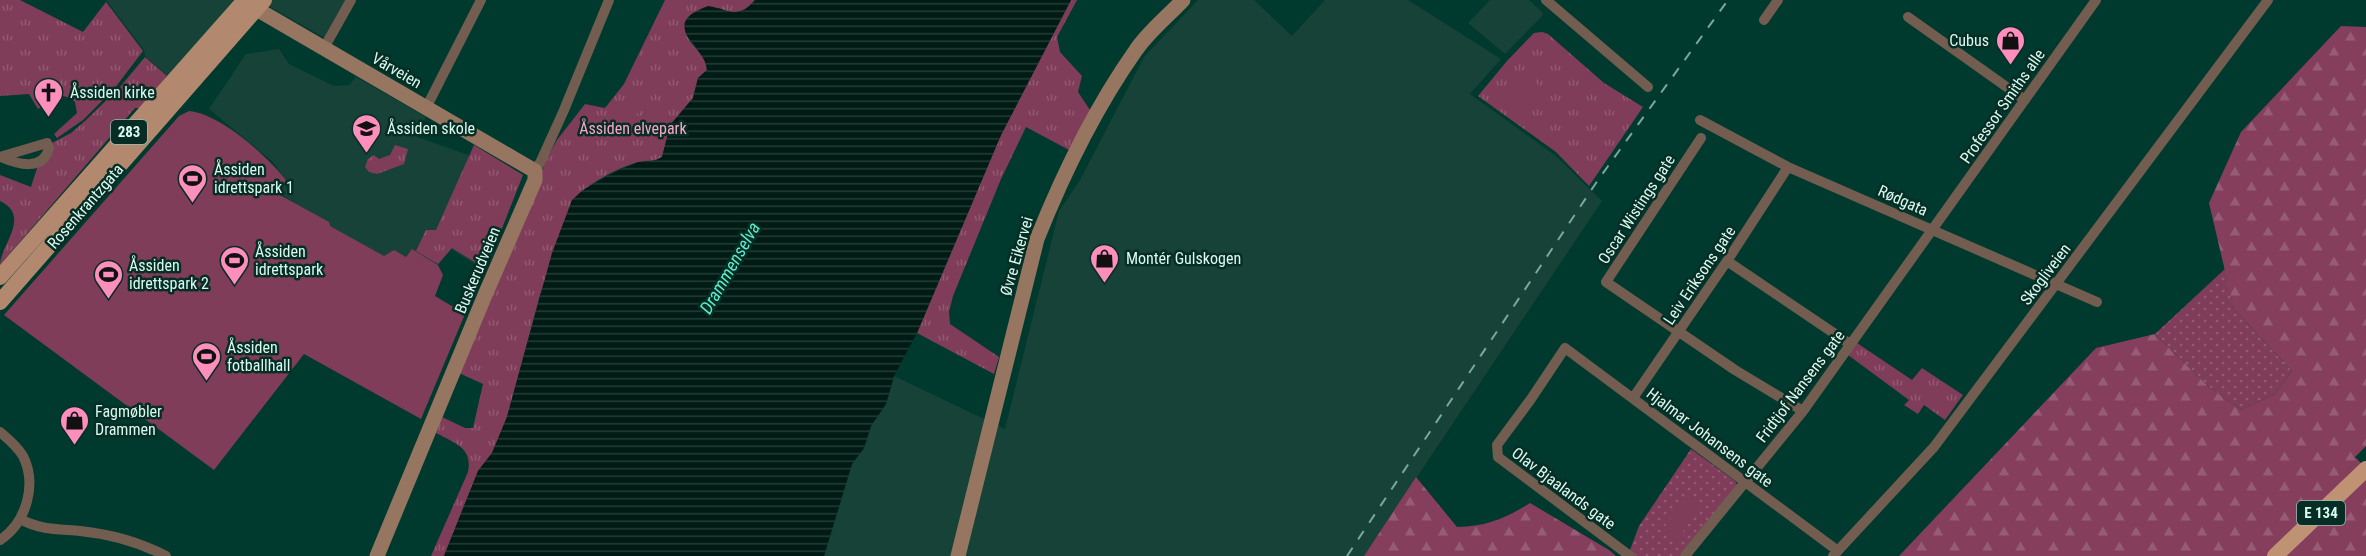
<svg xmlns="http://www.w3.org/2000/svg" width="2366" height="556" font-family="'Roboto Condensed',sans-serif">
<defs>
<pattern id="grass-dots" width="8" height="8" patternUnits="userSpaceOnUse" patternTransform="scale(1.5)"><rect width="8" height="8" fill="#803d59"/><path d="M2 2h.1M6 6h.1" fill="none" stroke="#915a71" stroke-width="1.8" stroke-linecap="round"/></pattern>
<pattern id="forest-firs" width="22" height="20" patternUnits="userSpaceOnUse" patternTransform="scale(1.5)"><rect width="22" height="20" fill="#853f5d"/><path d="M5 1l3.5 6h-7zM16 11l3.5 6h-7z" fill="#965c75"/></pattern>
<pattern id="park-tufts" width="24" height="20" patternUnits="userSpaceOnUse" patternTransform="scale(1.5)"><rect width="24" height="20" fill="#803d59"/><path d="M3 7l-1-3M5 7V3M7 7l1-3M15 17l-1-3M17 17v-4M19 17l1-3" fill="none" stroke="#915a71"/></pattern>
<pattern id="water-rules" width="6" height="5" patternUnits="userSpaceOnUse" patternTransform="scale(1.5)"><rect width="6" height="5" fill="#001b14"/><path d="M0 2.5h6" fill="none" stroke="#243d36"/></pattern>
</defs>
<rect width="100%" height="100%" fill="#003a2e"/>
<path fill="#174238" d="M 106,0 L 234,0 L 168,76 L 145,56 L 144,50 Z
M 258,0 L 347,0 L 325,38 Z
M 1198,0 L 1254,0 L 1292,36 L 1325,0 L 1408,0 L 1501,59 L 1470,94 L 1556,156 L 1602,201 L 1364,556 L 824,556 L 852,464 L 864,448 L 871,426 L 886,404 L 894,376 L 1005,429 L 1059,211 L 1080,180 L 1144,57 Z
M 1490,0 L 1529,0 L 1542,12 L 1543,15 L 1505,54 L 1468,23 Z
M 279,49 L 289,64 L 334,86 L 349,85 L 356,77 L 426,117 L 417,137 L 520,173 L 481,268 L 451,249 L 438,265 L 412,249 L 406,257 L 384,256 L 329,226 L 279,193 L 287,181 L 272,161 L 209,109 L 246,54 Z"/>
<path fill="url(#grass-dots)" d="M 2226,268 L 2234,309 L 2292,371 L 2275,394 L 2241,410 L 2209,387 L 2155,334 Z
M 1691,449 L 1735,481 L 1738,486 L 1682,556 L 1636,556 L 1630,550 L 1639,526 Z"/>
<path fill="url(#forest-firs)" d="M 2341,26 L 2366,27 L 2366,446 L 2355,457 L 2366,468 L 2366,556 L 1899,556 L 2096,348 L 2155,334 L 2209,387 L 2241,410 L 2275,394 L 2292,371 L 2234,309 L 2209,203 L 2241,132 Z
M 1416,477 L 1457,527 C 1487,526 1505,519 1530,503 L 1609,550 L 1616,556 L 1364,556 Z"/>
<path fill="url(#park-tufts)" d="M 0,0 L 20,0 L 83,32 L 106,2 L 143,51 L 114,89 L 83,120 L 57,138 L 54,134 L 77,113 L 75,102 L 70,98 L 60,95 L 38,109 L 29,94 L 0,96 Z
M 665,0 L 755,0 C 744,13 734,15 719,8 L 685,31 C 689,46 706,53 707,70 L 698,78 L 693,98 L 671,125 L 662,157 C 654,162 648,160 639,162 C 618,167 586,185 572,201 L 540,295 L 507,417 L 492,453 L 478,471 L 444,556 L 431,556 L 468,472 C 473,448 455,443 436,433 L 442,417 L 465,428 L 473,428 L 483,384 L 459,373 L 547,158 L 557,140 L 585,104 L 605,108 L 624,84 Z
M 1071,0 L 1077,0 L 1057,37 L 1060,52 L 1082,76 L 1078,92 L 1092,113 L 1071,151 L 1026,127 L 1001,179 L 953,296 L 949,312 L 950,324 L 999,357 L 994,374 L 917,333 L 1001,135 Z
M 1542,32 L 1548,34 L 1604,83 L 1643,107 L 1589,186 L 1556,152 L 1478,96 L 1507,61 L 1534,33 Z
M 145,57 L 167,76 L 141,108 L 135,108 L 0,265 C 0,246 32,216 0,201 L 0,175 L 31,187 L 38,165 L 50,144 L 71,133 L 85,121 L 120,87 Z
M 395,145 L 408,149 L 404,164 L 377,174 L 369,172 L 365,167 L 368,159 L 374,155 L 379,159 L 390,155 Z
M 474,145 L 523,175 L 486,269 L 452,248 L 438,264 L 416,251 L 426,230 L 436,230 Z
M 1857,343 L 1912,380 L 1922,368 L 1963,395 L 1945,420 L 1924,405 L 1918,414 L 1904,405 L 1909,400 L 1848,355 Z"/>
<path fill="#803d59" d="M 1528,75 L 1538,85 C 1534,95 1530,103 1519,104 L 1511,97 C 1511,86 1519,81 1528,75 Z
M 638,95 L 647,105 L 628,122 L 618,112 Z
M 189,111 C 221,114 267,156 286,180 L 278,194 L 329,222 L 330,226 L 384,256 L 394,250 L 406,257 L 412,249 L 438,265 L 443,275 L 435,296 L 465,314 L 421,419 L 304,354 L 214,470 L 4,315 L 179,116 Z
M 1688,495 L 1702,505 L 1676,541 L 1662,530 Z"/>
<path fill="url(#water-rules)" d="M 755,0 L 1071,0 L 1001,135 L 917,333 L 894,376 L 886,404 L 871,426 L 864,448 L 852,464 L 824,556 L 444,556 L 478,471 L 492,453 L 507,417 L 552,253 L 572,200 L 583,190 L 609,175 L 638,162 L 655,161 L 662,157 L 670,125 L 693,98 L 698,78 L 707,70 C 706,45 656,25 708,6 C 729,9 738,21 755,0 Z"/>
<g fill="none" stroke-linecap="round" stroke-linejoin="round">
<path stroke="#725d50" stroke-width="10" d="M 1546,0 L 1648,87
M 1908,17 L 2025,100
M 1764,20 L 1778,0
M 324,48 L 351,0
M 426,108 L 481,0
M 1700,120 L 1788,167 L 2097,302
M 1701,138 L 1606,282 L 1735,370 L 1803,411
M 0,157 L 47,143 L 49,148 C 43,172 17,164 1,157
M 534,169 L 540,163 L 564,110 L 609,0
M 1727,261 L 1850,344
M 1633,398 L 1727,261 L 1788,167
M 0,432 C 8,439 17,446 23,456 C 37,484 27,522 0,540
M 20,519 C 40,530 58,529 80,531 C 110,534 139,542 166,556
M 1630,556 L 1498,457 L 1497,445 L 1531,399 L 1565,348 L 1838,551
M 1685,556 L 1803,411 L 2096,0
M 1833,556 L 1934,447 L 2268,0"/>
<path stroke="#967661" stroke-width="15" d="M 248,4 L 535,171 L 535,180 L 485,295 L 377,556
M 958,556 L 1037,239 C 1063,174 1095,108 1136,50 C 1148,32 1168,16 1183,0"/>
<path stroke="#b2896e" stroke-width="16" d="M 0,277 L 245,0
M 0,302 L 264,0"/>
<path stroke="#bf9274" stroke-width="16" d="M 2275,556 L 2366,469"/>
<path stroke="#7ba79c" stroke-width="2" stroke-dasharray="10 10" stroke-linecap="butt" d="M 1347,556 L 1598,180 L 1728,0"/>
</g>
<defs>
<symbol id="shop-pin" viewBox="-11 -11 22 30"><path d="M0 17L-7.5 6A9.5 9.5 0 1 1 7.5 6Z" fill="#fe8ebc" stroke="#072d25"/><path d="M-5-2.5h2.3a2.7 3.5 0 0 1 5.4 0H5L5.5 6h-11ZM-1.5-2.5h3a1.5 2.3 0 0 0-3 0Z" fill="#111"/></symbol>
<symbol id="church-pin" viewBox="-11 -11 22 30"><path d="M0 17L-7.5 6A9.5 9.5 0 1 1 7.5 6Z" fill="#fe8ebc" stroke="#072d25"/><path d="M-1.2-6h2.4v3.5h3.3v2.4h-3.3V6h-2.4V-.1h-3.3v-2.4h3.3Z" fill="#111"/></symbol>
<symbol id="school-pin" viewBox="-11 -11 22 30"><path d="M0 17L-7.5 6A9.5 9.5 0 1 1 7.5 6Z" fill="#fe8ebc" stroke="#072d25"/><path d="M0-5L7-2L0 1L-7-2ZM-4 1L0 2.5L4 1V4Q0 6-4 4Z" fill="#111"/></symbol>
<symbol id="stadium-pin" viewBox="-11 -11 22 30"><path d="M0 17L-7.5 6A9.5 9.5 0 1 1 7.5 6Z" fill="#fe8ebc" stroke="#072d25"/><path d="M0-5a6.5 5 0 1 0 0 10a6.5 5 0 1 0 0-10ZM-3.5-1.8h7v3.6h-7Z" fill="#111"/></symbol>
</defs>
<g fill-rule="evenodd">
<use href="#shop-pin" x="1994" y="24" width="33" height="45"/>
<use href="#church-pin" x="32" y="76" width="33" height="45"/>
<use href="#school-pin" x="350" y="112" width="33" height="45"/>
<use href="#stadium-pin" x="176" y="162" width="33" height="45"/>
<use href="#shop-pin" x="1088" y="242" width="33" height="45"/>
<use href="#stadium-pin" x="218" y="244" width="33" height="45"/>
<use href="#stadium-pin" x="92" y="258" width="33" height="45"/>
<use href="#stadium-pin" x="190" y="340" width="33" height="45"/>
<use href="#shop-pin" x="58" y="404" width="33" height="45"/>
</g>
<g text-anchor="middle" stroke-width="5" stroke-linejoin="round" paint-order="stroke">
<g fill="#072d25" stroke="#99bcb2" stroke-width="1.5">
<rect x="111" y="120" width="36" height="24" rx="4.5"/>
<rect x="2297" y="501" width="48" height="24" rx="4.5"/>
</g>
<g font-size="15" font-weight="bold" fill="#d8faef">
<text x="129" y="137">283</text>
<text x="2321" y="518">E 134</text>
</g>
<g font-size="16" fill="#d8faef" stroke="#072d25" text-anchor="start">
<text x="1989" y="46" text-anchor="end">Cubus</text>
<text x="70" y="98">Åssiden kirke</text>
<text x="387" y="134">Åssiden skole</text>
<text x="214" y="175">Åssiden<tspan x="214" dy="18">idrettspark 1</tspan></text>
<text x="255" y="257">Åssiden<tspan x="255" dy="18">idrettspark</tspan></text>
<text x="1126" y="264">Montér Gulskogen</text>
<text x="129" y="271">Åssiden<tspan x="129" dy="18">idrettspark 2</tspan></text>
<text x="227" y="353">Åssiden<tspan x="227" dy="18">fotballhall</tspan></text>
<text x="95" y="417">Fagmøbler<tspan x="95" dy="18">Drammen</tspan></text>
</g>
<g font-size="16" fill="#d8faef" stroke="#072d25">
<text transform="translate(397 70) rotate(30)" y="6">Vårveien</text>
<text transform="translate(2002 106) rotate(-55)" y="6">Professor Smiths alle</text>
<text transform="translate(1903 200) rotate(24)" y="6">Rødgata</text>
<text transform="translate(85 206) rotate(-49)" y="6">Rosenkrantzgata</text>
<text transform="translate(1636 209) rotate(-57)" y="6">Oscar Wistings gate</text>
<text transform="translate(1016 256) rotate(-74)" y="6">Øvre Eikervei</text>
<text transform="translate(477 270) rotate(-67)" y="6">Buskerudveien</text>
<text transform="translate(2045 274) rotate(-53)" y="6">Skogliveien</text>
<text transform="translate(1699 275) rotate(-56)" y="6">Leiv Eriksons gate</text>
<text transform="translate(1800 386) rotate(-53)" y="6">Fridtjof Nansens gate</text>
<text transform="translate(1710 437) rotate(37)" y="6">Hjalmar Johansens gate</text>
<text transform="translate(1564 488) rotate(37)" y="6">Olav Bjaalands gate</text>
</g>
<g font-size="16" fill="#faa7c7" stroke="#072d25">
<text x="633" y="134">Åssiden elvepark</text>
</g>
<g font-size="18" font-style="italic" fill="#5debca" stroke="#072d25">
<text transform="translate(730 268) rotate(-60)" y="6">Drammenselva</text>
</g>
</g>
</svg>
